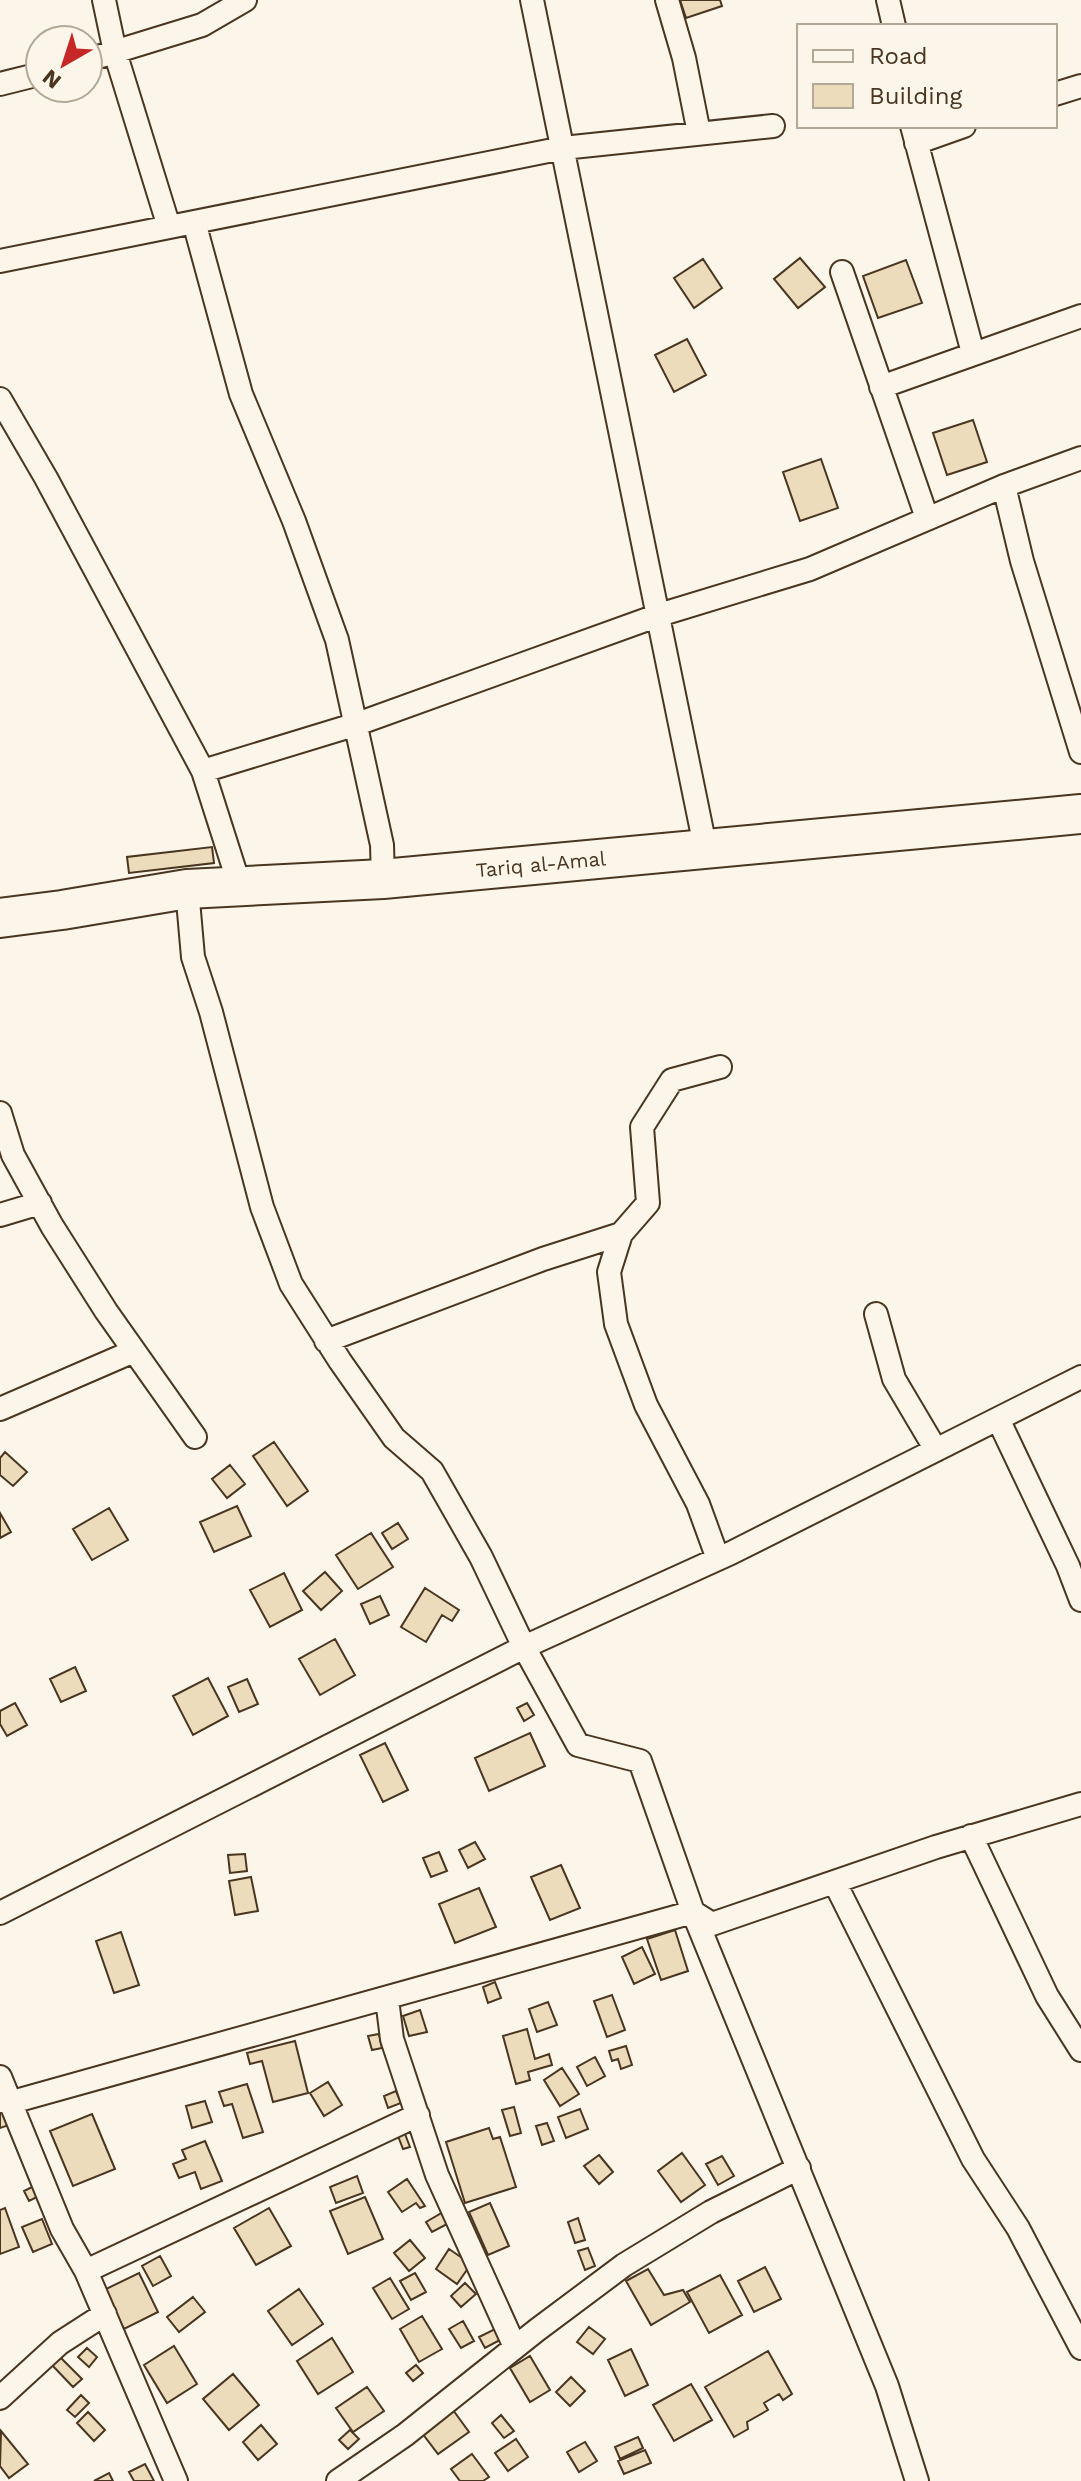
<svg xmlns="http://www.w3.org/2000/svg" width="1081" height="2481" font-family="'Work Sans',sans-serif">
<rect width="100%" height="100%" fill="#fbf6e9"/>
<path fill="#ecdcbc" stroke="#4a3520" stroke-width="2" d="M 680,0 L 720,0 L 722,6 L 686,18 Z
M 800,258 L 825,287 L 798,308 L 774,279 Z
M 703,259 L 722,288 L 694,308 L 674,278 Z
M 906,260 L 922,303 L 878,318 L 863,276 Z
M 687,339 L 706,375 L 674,392 L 655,355 Z
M 973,420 L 987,462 L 947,475 L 933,433 Z
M 821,459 L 838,508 L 800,521 L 783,472 Z
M 212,847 L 214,863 L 129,873 L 127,857 Z
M 274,1442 L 308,1491 L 287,1506 L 253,1456 Z
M 5,1452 L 27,1472 L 13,1486 L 0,1475 L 0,1458 Z
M 230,1465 L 245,1484 L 227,1498 L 212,1479 Z
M 237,1506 L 251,1536 L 214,1552 L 200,1522 Z
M 109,1508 L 128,1540 L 92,1560 L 73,1529 Z
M 0,1513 L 11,1532 L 0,1538 Z
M 398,1523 L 408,1539 L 392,1549 L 382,1533 Z
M 371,1533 L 393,1567 L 358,1589 L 336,1555 Z
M 325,1572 L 342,1591 L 321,1610 L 303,1591 Z
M 284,1573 L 302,1610 L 270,1627 L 250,1590 Z
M 425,1588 L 459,1610 L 452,1621 L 442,1615 L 426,1642 L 401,1627 Z
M 380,1596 L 389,1615 L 370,1624 L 361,1604 Z
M 335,1639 L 355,1675 L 320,1695 L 299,1659 Z
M 75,1667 L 86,1691 L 61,1702 L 50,1679 Z
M 208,1678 L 228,1716 L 193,1735 L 173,1696 Z
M 247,1679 L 258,1704 L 239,1712 L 228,1687 Z
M 15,1703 L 27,1725 L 7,1736 L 0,1724 L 0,1711 Z
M 527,1703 L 534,1715 L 524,1721 L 517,1708 Z
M 530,1733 L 545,1766 L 489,1791 L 475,1758 Z
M 385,1743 L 408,1790 L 383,1802 L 360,1755 Z
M 475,1842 L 485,1859 L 468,1868 L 459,1850 Z
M 439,1852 L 447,1871 L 431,1877 L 423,1858 Z
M 245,1854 L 247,1871 L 230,1873 L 228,1855 Z
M 561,1865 L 580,1908 L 550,1920 L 531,1877 Z
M 251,1877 L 258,1911 L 235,1915 L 229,1881 Z
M 479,1888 L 496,1927 L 455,1943 L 439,1904 Z
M 675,1930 L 688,1971 L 661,1980 L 647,1939 Z
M 121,1932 L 139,1985 L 114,1993 L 96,1941 Z
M 642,1947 L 655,1974 L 634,1984 L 622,1957 Z
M 495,1982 L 501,1998 L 488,2003 L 483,1987 Z
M 612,1995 L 625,2030 L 607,2037 L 594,2001 Z
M 548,2002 L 557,2025 L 537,2032 L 529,2009 Z
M 420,2010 L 427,2032 L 409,2036 L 403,2016 Z
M 527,2029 L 535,2059 L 549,2054 L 552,2065 L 528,2072 L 530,2080 L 516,2084 L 503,2036 Z
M 379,2034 L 382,2048 L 372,2050 L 368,2036 Z
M 295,2041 L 308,2093 L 273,2102 L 262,2061 L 250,2064 L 247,2053 Z
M 626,2046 L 632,2065 L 621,2069 L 618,2059 L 612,2061 L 609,2051 Z
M 595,2057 L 605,2076 L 587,2086 L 577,2067 Z
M 562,2068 L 579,2094 L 560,2106 L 544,2080 Z
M 328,2082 L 342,2105 L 324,2116 L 310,2093 Z
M 247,2084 L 263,2132 L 243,2138 L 232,2104 L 224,2106 L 219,2092 Z
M 396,2091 L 401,2103 L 388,2108 L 384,2096 Z
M 205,2101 L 212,2122 L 192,2128 L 186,2106 Z
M 514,2107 L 521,2133 L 510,2136 L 502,2110 Z
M 580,2109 L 588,2129 L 566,2138 L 558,2117 Z
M 10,2110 L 15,2123 L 0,2128 L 0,2113 Z
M 92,2114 L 115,2169 L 73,2186 L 50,2131 Z
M 547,2123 L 554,2141 L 542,2145 L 536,2126 Z
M 489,2128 L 493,2139 L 500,2137 L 516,2187 L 465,2203 L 446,2142 Z
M 405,2134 L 410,2147 L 403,2149 L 398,2136 Z
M 205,2141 L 222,2181 L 201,2189 L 195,2172 L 179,2178 L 173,2164 L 186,2159 L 182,2150 Z
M 682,2153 L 705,2185 L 681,2202 L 658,2171 Z
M 599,2155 L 613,2172 L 599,2184 L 584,2166 Z
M 722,2156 L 734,2176 L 718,2185 L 706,2164 Z
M 357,2176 L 363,2193 L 336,2203 L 330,2187 Z
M 407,2179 L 425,2206 L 420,2208 L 416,2203 L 402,2212 L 388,2192 Z
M 34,2186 L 39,2196 L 29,2201 L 24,2191 Z
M 365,2197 L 383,2239 L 348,2254 L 330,2211 Z
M 490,2203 L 509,2246 L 488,2255 L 469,2212 Z
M 5,2208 L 19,2247 L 0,2254 L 0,2210 Z
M 269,2208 L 291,2246 L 256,2265 L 234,2228 Z
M 445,2211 L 451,2222 L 432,2232 L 426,2222 Z
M 578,2218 L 585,2240 L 575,2243 L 568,2222 Z
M 42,2219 L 52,2244 L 33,2252 L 22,2227 Z
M 410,2240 L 425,2258 L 409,2271 L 394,2253 Z
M 588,2248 L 595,2266 L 585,2270 L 578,2251 Z
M 449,2249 L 471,2264 L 457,2284 L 436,2269 Z
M 160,2256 L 171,2276 L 153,2286 L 142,2266 Z
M 765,2267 L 781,2299 L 754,2312 L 738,2281 Z
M 648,2269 L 664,2295 L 683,2290 L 690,2302 L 651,2325 L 626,2281 Z
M 139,2273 L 158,2312 L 124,2329 L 104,2290 Z
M 415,2273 L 426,2292 L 411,2300 L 400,2281 Z
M 720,2275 L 742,2315 L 709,2333 L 687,2292 Z
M 390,2278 L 409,2309 L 392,2319 L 373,2288 Z
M 465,2283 L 476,2294 L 461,2307 L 451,2296 Z
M 299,2289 L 323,2324 L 292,2345 L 268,2311 Z
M 193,2297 L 205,2312 L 179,2332 L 167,2317 Z
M 422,2316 L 442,2349 L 419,2362 L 400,2329 Z
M 463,2321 L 474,2341 L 461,2348 L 449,2329 Z
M 589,2327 L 605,2339 L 593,2354 L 577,2342 Z
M 495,2329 L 500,2340 L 485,2348 L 479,2337 Z
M 332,2338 L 353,2372 L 318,2394 L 297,2361 Z
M 174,2346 L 197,2384 L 167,2403 L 144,2365 Z
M 87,2348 L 97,2357 L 89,2367 L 78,2357 Z
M 631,2349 L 648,2385 L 625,2396 L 608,2360 Z
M 768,2351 L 792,2394 L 783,2400 L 779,2394 L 764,2403 L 768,2410 L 747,2422 L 748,2429 L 734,2437 L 705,2387 Z
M 59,2356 L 82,2379 L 73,2387 L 51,2364 Z
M 530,2356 L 550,2390 L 530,2402 L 510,2368 Z
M 416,2365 L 423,2373 L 413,2381 L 406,2373 Z
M 233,2374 L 259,2405 L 229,2430 L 203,2399 Z
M 571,2377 L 585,2391 L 570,2406 L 556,2392 Z
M 691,2384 L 712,2420 L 674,2441 L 653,2405 Z
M 367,2387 L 384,2411 L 353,2432 L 336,2408 Z
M 81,2395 L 89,2403 L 75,2417 L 67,2410 Z
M 453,2410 L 469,2432 L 438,2454 L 422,2433 Z
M 88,2412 L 105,2430 L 94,2441 L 77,2423 Z
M 501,2415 L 514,2431 L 504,2438 L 492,2423 Z
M 261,2425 L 277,2444 L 258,2460 L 243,2442 Z
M 350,2430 L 359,2439 L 348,2449 L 339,2440 Z
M 1,2431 L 28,2464 L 9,2478 L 0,2466 Z
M 638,2437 L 643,2448 L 620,2459 L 615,2447 Z
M 516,2439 L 528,2457 L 508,2471 L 495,2453 Z
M 585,2442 L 597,2461 L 579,2472 L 567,2452 Z
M 645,2450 L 651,2463 L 624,2474 L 618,2461 Z
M 472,2454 L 489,2477 L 483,2481 L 460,2481 L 451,2469 Z
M 145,2464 L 154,2481 L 134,2481 L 129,2472 Z
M 109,2473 L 113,2481 L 94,2481 Z"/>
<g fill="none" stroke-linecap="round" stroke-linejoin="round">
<defs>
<path id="minor" d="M 104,0 L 115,52 L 169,227
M 532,0 L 706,851
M 667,0 L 684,58 L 699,133
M 888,0 L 894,26
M 88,60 L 202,25 L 245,0
M 0,84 L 40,74
M 1055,94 L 1081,86
M 912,126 L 973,353
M 916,143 L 964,126
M 194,222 L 241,394 L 294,521 L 337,640 L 382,845 L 383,879
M 0,261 L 563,148 L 773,126
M 842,272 L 927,518
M 881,387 L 1081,316
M 0,399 L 46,478 L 203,771 L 240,887
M 1004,486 L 1022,561 L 1081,752
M 203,771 L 357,724 L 659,615 L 810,569 L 1004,486 L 1081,458
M 187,889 L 193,957 L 211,1012 L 262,1207 L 291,1284 L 340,1361 L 394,1438 L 432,1471 L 481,1557 L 524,1647 L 578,1745 L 640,1761 L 693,1912 L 887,2386 L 917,2481
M 0,1113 L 13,1155 L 52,1226 L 106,1311 L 195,1437
M 0,1215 L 40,1203
M 876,1314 L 894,1379 L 936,1450
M 326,1341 L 543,1259 L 621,1234
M 0,1409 L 134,1351
M 998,1419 L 1068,1566 L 1081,1600
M 718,1559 L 698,1504 L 646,1405 L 616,1324 L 609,1272 L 621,1234 L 648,1203 L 642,1127 L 672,1080 L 720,1067
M 971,1836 L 1047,1996 L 1081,2050
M 835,1883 L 973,2159 L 1018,2228 L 1081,2348
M 0,1913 L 524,1647 L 731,1553 L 1081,1377
M 387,1999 L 392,2039 L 437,2175 L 515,2347
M 0,2077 L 62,2229 L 86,2271 L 176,2481
M 0,2101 L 12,2102 L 693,1912 L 712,1924 L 936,1847 L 1081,1804
M 86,2271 L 418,2115
M 0,2398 L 60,2343 L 105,2314
M 338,2481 L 405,2435 L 537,2330 L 624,2265 L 711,2212 L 799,2168"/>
<g id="trunk">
<path id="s1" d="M 0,918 L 62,910 L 187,889 L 383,879 L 1081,814"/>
</g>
</defs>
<use href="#minor" stroke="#4a3520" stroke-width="26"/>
<use href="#trunk" stroke="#4a3520" stroke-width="42"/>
<use href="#minor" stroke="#fbf6e9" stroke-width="22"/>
<use href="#trunk" stroke="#fbf6e9" stroke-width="38"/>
</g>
<g text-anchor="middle" stroke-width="6" stroke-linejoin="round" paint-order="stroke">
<g font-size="20" fill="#4a3520" stroke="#fbf6e9">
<text dy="7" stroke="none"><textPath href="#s1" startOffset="544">Tariq al-Amal</textPath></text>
</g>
</g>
<rect x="797" y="24" width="260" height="104" fill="#fbf6e9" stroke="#b4a999" stroke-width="2"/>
<rect x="813" y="50" width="40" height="12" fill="#fbf6e9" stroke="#b4a999" stroke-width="2"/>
<text x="869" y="64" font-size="24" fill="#4a3520">Road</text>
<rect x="813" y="84" width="40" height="24" fill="#ecdcbc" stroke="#b4a999" stroke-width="2"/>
<text x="869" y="104" font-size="24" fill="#4a3520">Building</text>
<g transform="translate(64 64) rotate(219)"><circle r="38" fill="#fbf6e9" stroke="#b4a999" stroke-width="2"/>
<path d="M0-6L14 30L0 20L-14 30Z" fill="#c62828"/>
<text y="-12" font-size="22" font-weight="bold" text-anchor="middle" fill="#4a3520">N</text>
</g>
</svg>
